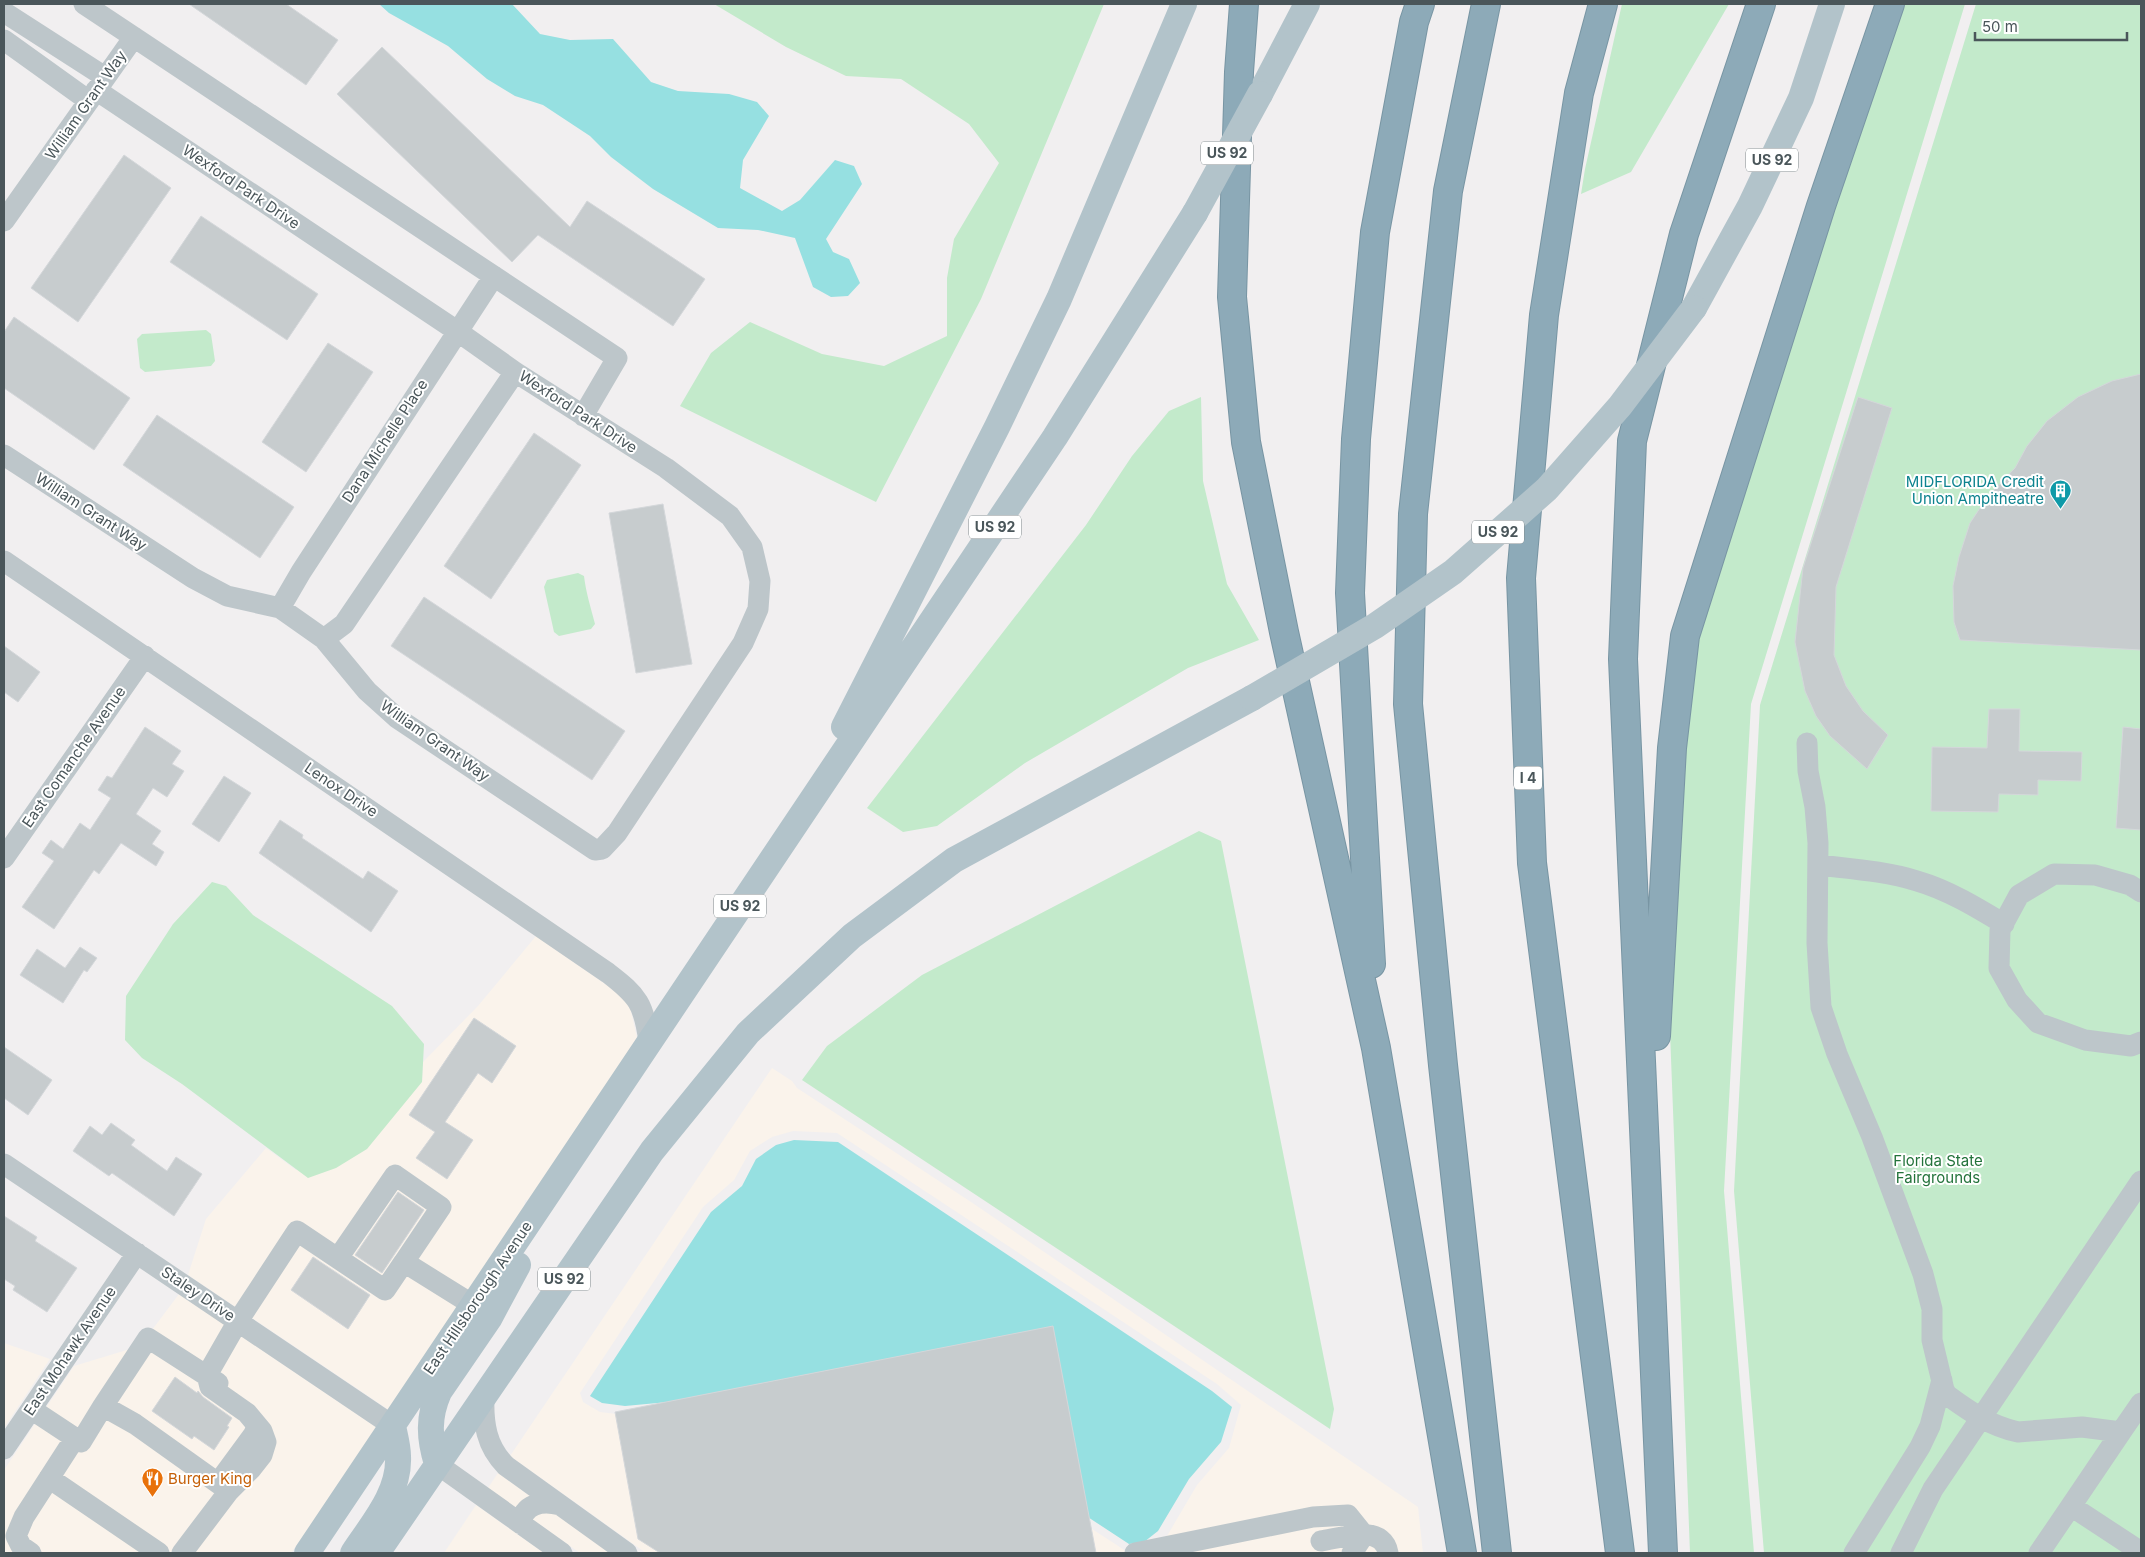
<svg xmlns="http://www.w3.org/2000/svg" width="2145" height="1557" font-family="Inter,sans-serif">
<rect width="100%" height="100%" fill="#f1eff0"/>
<path fill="#faf3eb" d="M 536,936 L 618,993 L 630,1007 L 637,1038 L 529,1201 L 525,1200 L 524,1209 L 389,1410 L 188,1275 L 206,1219 L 266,1148 L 296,1170 L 422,1082 L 423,1062 L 478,1006 Z
M 772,1068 L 792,1081 L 797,1088 L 971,1202 L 1418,1507 L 1423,1553 L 1132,1553 L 1149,1550 L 1167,1536 L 1197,1485 L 1229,1448 L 1241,1405 L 1217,1384 L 837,1133 L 793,1131 L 772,1137 L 750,1151 L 734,1180 L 703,1207 L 580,1393 L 583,1402 L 600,1412 L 625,1415 L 855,1375 L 1129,1553 L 646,1553 L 531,1471 L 510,1456 Z
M 179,1294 L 377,1428 L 331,1497 L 291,1553 L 4,1553 L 4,1470 L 74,1366 L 140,1346 Z
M 4,1343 L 50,1359 L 4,1428 Z
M 498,1473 L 610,1553 L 580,1553 L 488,1488 Z
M 476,1505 L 544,1553 L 444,1553 Z"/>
<path fill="#c3eacb" d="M 714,4 L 1104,4 L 981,299 L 876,502 L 680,406 L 711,353 L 750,322 L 822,354 L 884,366 L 947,336 L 947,278 L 954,239 L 999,163 L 969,124 L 901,79 L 846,76 L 786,47 Z
M 1622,4 L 1729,4 L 1631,172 L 1581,194 L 1585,169 Z
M 1902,4 L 1965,4 L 1751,704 L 1724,1191 L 1754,1553 L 1690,1553 L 1669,1006 L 1683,750 L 1697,639 L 1832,211 Z
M 1976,4 L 2141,4 L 2141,1553 L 1764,1553 L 1734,1191 L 1760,705 Z
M 206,330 L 211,334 L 215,361 L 211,366 L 145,372 L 140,368 L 137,339 L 142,334 Z
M 1201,397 L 1203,481 L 1227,584 L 1259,640 L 1188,668 L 1025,763 L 937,826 L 903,832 L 867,808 L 1086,525 L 1132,456 L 1169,411 Z
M 578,573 L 584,576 C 586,593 591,608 595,624 L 591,629 L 559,636 L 554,632 L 544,587 L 547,580 Z
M 1199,831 L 1221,841 L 1334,1409 L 1330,1429 L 802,1080 L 827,1046 L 922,975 Z
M 212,882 L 226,886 L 253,915 L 392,1006 L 424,1044 L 422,1082 L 367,1149 L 336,1168 L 308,1178 L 182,1084 L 142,1058 L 125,1040 L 126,996 L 173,924 Z"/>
<path fill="#96e0e1" d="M 379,4 L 512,4 L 540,34 L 570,40 L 613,39 L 651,82 L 678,91 L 729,94 L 757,102 L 769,116 L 743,160 L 740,188 L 782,211 L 800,200 L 835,160 L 854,166 L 862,184 L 826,239 L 833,252 L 849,259 L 860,283 L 848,296 L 831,297 L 813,287 L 795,238 L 758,230 L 718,228 L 653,189 L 611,157 L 590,136 L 543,105 L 515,96 L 487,79 L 448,46 L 389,13 Z
M 794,1140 L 838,1142 L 1212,1391 L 1232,1407 L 1221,1442 L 1189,1479 L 1158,1531 L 1144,1542 L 1129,1544 L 856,1365 L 668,1402 L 625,1406 L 602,1403 L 590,1396 L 711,1212 L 742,1186 L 756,1159 L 776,1145 Z"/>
<path fill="#c7ccce" stroke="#d4d7da" d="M 189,4 L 286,4 L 338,40 L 306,85 Z
M 382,47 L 570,227 L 587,201 L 705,279 L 673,326 L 538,235 L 512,262 L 337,94 Z
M 124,155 L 171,188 L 78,322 L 31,288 Z
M 201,216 L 318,294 L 287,340 L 170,262 Z
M 14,317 L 130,398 L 94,450 L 4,388 L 4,332 Z
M 328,343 L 373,372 L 306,472 L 262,442 Z
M 2141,374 L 2141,650 L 1960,640 L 1954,622 L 1953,586 L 1959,557 L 1970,523 L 1988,496 L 2015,468 L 2027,446 L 2047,421 L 2078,397 L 2112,381 Z
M 1858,397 L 1892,408 L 1836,587 L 1834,655 L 1846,686 L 1863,711 L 1888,735 L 1867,769 L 1830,736 L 1816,716 L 1805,691 L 1795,642 L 1803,568 Z
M 157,415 L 294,507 L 260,558 L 123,465 Z
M 534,433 L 581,465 L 491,599 L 444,566 Z
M 663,504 L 692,664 L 636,673 L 609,513 Z
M 424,597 L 625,731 L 592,780 L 391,646 Z
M 4,646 L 40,672 L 18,702 L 4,692 Z
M 1989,709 L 2020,709 L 2019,751 L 2082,752 L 2081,781 L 2038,780 L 2038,795 L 1999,794 L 1998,812 L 1931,811 L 1932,747 L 1987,748 Z
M 145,727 L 181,751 L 172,764 L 184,771 L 167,797 L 153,788 L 136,814 L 161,831 L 152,844 L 164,852 L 156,866 L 121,843 L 99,874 L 94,870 L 54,929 L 22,907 L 54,861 L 42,853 L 51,840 L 63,849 L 80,823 L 90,830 L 111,798 L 98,790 L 107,776 L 112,778 Z
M 2123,727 L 2141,729 L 2141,830 L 2116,828 Z
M 224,776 L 251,793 L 219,842 L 192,824 Z
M 280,820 L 303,835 L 302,838 L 363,879 L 368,871 L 398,891 L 371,932 L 259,853 Z
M 80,947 L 97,958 L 87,972 L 84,970 L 63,1003 L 20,975 L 37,949 L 65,968 Z
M 474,1018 L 516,1046 L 492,1083 L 478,1073 L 445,1122 L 473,1140 L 447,1179 L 416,1158 L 435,1132 L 409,1115 Z
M 4,1047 L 52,1080 L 28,1115 L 4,1098 Z
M 111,1123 L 135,1140 L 131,1145 L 167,1171 L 176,1157 L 202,1174 L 174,1216 L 112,1173 L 109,1176 L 73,1151 L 90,1126 L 102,1135 Z
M 398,1192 L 424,1210 L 382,1273 L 355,1255 Z
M 4,1216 L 37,1237 L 35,1241 L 77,1268 L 47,1312 L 13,1290 L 15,1286 L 4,1279 Z
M 313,1257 L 370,1295 L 348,1329 L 291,1290 Z
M 1053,1326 L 1096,1553 L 660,1553 L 638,1539 L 615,1412 Z
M 175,1377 L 197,1393 L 198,1391 L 203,1397 L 232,1418 L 227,1426 L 229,1427 L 214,1450 L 194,1436 L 192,1439 L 152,1411 Z"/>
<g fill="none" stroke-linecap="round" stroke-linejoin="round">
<defs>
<path id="highway" d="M 1244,4 L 1239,72 L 1232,297 L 1246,442 L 1284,632 L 1376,1048 L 1462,1553
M 1486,4 L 1448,191 L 1413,514 L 1408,704 L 1443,1065 L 1497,1553
M 1603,4 L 1579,93 L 1544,315 L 1521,578 L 1532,863 L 1620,1553
M 1371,964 L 1350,593 L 1356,439 L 1375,232 L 1414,22 L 1420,4
M 1656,1036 L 1672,748 L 1685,636 L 1821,206 L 1890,4
M 1663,1553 L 1623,659 L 1632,441 L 1684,234 L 1761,4"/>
</defs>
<use href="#highway" stroke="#7895a3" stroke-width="30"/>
<path stroke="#bdc6ca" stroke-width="21" d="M 84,4 L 617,358 L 583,416
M 4,12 L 105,77
M 4,40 L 89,101
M 4,221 L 134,37
M 4,455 L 193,578 L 227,596 L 280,608 L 324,639 L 367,691 L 397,718 L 595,850 L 602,849 L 617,833 L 743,643 L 758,609 L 760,581 L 752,547 L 730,516 L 666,468 L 515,372 L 457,331 L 96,90
M 4,561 L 608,973 C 638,996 644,1004 649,1042
M 280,608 L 301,572 L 494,276
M 324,639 L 344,624 L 515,372
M 1807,743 L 1808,771 L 1815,807 L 1818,843 L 1817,943 L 1821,1007 L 1837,1054 L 1872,1137 L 1923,1274 L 1932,1309 L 1932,1340 L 1944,1390 L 1947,1395 C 1969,1411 1990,1426 2018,1432 L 2082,1427 L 2121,1432 L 2071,1506 L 2141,1552
M 4,858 L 145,656
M 1818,865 C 1851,869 1885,871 1917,881 C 1948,890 1976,907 2004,924
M 2141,892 L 2130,885 L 2095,875 L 2054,874 L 2019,895 L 2000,930 L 1999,968 L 2017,1000 L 2038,1023 L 2085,1040 L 2131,1046 L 2141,1042
M 4,1164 L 393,1426
M 338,1258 L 395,1175 L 441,1207 L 404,1262
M 484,1396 C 483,1423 486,1446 506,1466 L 627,1553
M 103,1406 L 135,1424 L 229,1491
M 31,1409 L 81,1442 L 103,1406 L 148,1338 L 218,1383
M 2121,1432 L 2141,1403
M 4,1449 L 137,1253
M 437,1464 L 562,1553
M 49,1478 L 159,1553
M 218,1483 L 254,1434 L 257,1425
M 521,1524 C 523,1504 542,1500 560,1505
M 1321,1541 C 1341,1538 1383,1523 1388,1553
M 31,1553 L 21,1546 L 16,1536 L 24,1517 L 75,1438
M 182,1553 L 229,1491 L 251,1469 L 262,1455 L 266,1442 L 262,1431 L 247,1413 L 210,1387 L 207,1375 L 238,1321 L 297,1231 L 385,1290 L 404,1262 L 473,1305
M 1135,1553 L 1313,1517 L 1348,1515 L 1364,1535 L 1352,1553
M 1854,1553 L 1920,1447 L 1930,1426 L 1942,1380
M 1901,1553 L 1933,1489 L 2141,1181
M 2039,1553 L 2071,1506"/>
<path stroke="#b2c3ca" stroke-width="26" d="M 1260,94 L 1307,4
M 1694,308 L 1750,206 L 1801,98 L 1832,4
M 844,727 L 997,427 L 1059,299 L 1184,4
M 437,1464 C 429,1438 428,1417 439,1392 L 489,1319 L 518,1265
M 307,1553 L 1055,437 L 1195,213
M 353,1553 C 372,1524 400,1493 398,1456 C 398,1446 395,1436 393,1426
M 377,1553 L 652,1151 L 748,1033 L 852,936 L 954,860 L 1252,698"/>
<use href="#highway" stroke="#8daab8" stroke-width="28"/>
<path stroke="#b2c3ca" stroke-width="26" d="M 1195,213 L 1260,94
M 1252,698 L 1375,626 L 1453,572 L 1547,489 L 1620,406 L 1694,308"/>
</g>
<defs>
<symbol id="building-pin" viewBox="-11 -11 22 30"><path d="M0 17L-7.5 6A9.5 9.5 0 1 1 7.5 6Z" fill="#0f9aa8" stroke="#fff"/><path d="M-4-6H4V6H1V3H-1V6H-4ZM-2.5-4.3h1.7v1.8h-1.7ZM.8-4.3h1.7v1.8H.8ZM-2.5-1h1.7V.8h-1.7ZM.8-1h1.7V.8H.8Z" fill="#fff"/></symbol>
<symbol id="restaurant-pin" viewBox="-11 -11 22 30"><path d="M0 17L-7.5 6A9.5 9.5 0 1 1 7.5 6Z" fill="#e8710a" stroke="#fff"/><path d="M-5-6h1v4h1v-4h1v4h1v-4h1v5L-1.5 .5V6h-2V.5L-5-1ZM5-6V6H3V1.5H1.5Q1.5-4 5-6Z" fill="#fff"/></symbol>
</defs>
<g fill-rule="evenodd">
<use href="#building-pin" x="2048" y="478" width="25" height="34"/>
<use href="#restaurant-pin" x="140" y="1466" width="25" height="34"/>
</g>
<g text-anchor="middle" stroke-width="4" stroke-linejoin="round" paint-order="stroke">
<g fill="#fff" stroke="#80898c" stroke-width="1">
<rect x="1201" y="141.5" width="52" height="23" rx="4"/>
<rect x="1746" y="148.5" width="52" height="23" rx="4"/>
<rect x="969" y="515.5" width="52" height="23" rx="4"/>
<rect x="1472" y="520.5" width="52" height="23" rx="4"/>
<rect x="1514" y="766.5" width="28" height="23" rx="4"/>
<rect x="714" y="894.5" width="52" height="23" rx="4"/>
<rect x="538" y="1267.5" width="52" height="23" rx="4"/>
</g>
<g font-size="14" font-weight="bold" fill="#4a565a">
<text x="1227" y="158">US 92</text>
<text x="1772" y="165">US 92</text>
<text x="995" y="532">US 92</text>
<text x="1498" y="537">US 92</text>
<text x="1528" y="783">I 4</text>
<text x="740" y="911">US 92</text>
<text x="564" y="1284">US 92</text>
</g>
<g font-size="15" fill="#4a565a" stroke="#fff">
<text transform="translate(86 105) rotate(-55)" y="5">William Grant Way</text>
<text transform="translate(241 187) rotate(34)" y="5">Wexford Park Drive</text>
<text transform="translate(578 412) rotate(33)" y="5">Wexford Park Drive</text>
<text transform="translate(385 441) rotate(-57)" y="5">Dana Michelle Place</text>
<text transform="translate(91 512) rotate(33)" y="5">William Grant Way</text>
<text transform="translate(435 741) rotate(35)" y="5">William Grant Way</text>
<text transform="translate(74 757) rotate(-55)" y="5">East Comanche Avenue</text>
<text transform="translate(341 790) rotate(34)" y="5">Lenox Drive</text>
<text transform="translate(198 1294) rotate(34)" y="5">Staley Drive</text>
<text transform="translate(478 1298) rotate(-56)" y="5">East Hillsborough Avenue</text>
<text transform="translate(70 1351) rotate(-56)" y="5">East Mohawk Avenue</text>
</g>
<g font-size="15" fill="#0d838f" stroke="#fff" text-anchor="end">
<text x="2044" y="487">MIDFLORIDA Credit<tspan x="2044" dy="17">Union Ampitheatre</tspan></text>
</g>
<g font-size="15" fill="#23733b" stroke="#fff">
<text x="1938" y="1166">Florida State<tspan x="1938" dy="17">Fairgrounds</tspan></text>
</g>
<g font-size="15" fill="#c56008" stroke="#fff" text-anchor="start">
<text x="168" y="1484">Burger King</text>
</g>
</g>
<rect width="2145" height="1557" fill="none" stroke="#4a565a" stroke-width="10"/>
<path d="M1975 32v8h152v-8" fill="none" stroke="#4a565a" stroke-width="2.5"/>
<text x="1982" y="32" font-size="15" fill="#4a565a" stroke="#ffffff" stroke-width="4" paint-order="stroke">50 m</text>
</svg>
